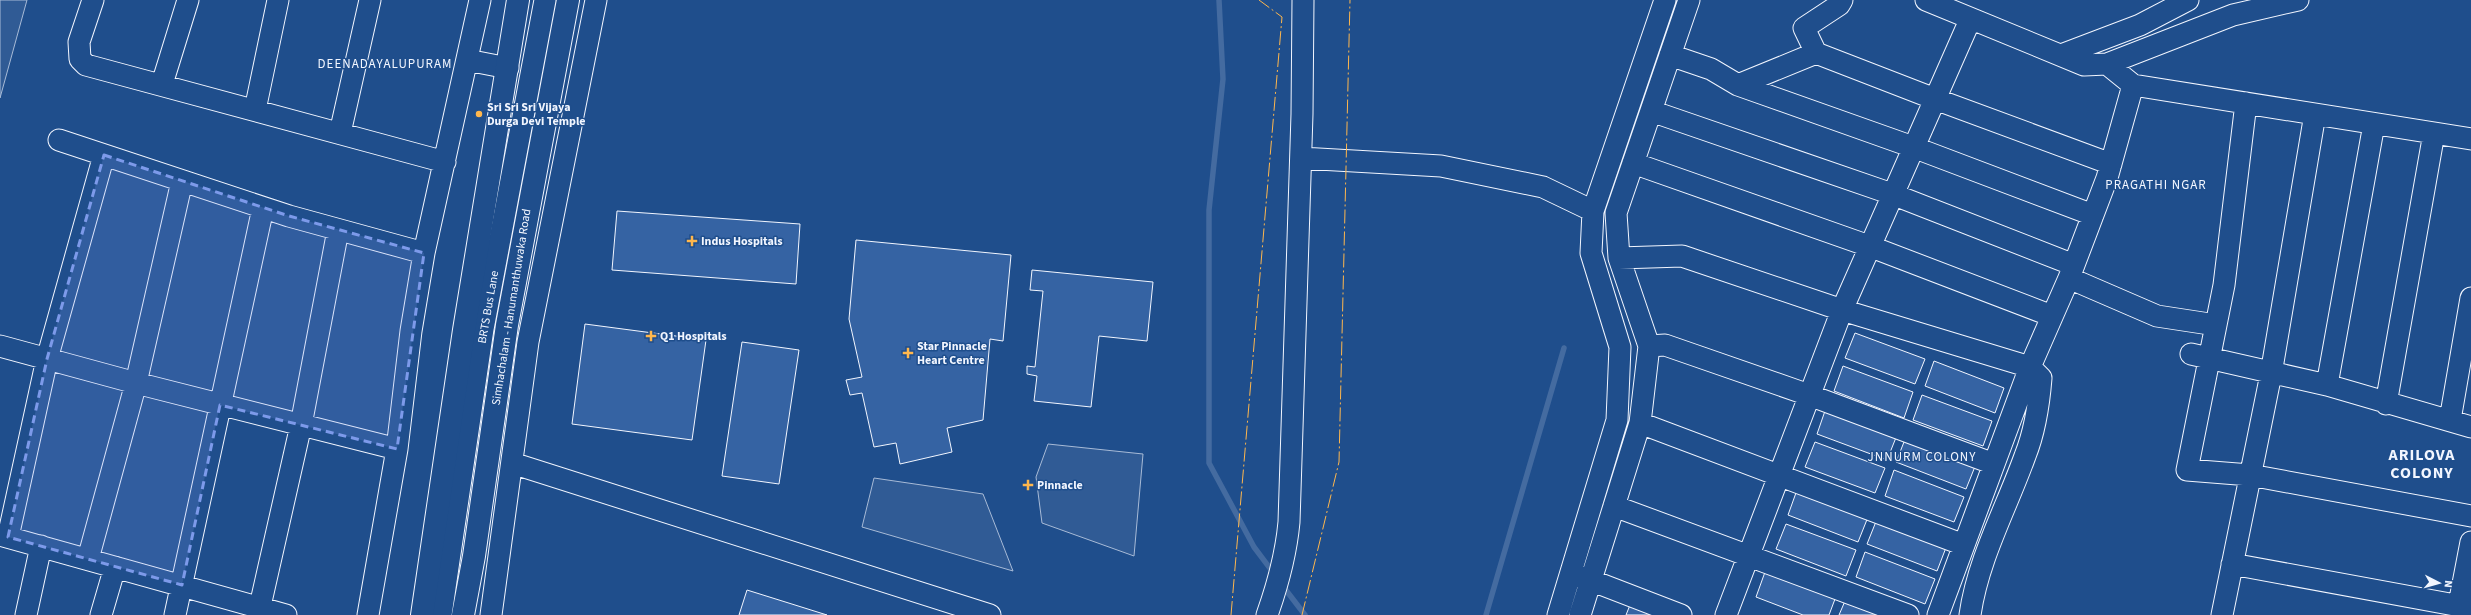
<svg xmlns="http://www.w3.org/2000/svg" width="2471" height="615" font-family="'Source Sans 3',sans-serif">
<rect width="100%" height="100%" fill="#1f4e8c"/>
<path fill="#305b95" stroke="#a8bbd7" d="M 0,0 L 27,0 L 0,98 Z
M 1048,444 L 1143,454 L 1134,556 L 1042,523 L 1036,477 Z
M 874,478 L 983,494 L 1013,571 L 862,527 Z"/>
<g fill="none" stroke-linecap="round" stroke-linejoin="round">
<path stroke="#446ba0" stroke-width="5.5" d="M 1219,0 L 1223,79 L 1209,210 L 1209,463 L 1254,547 L 1275,575
M 1282,585 L 1305,615
M 1486,615 L 1564,348"/>
</g>
<path fill="#3563a3" stroke="#f2f6ff" d="M 617,211 L 800,224 L 796,284 L 612,270 Z
M 856,240 L 1011,255 L 1003,341 L 990,339 L 983,420 L 947,428 L 952,452 L 900,464 L 896,443 L 874,447 L 862,393 L 850,395 L 846,380 L 862,377 L 849,319 Z
M 1032,270 L 1153,282 L 1147,341 L 1099,336 L 1091,407 L 1034,401 L 1037,376 L 1027,374 L 1027,366 L 1035,367 L 1043,291 L 1030,290 Z
M 585,324 L 706,340 L 692,440 L 572,424 Z
M 1855,333 L 1925,359 L 1915,384 L 1845,358 Z
M 742,342 L 799,350 L 779,484 L 722,476 Z
M 1934,361 L 2004,388 L 1995,413 L 1925,386 Z
M 1843,366 L 1913,392 L 1904,418 L 1834,391 Z
M 1922,395 L 1992,421 L 1983,446 L 1913,420 Z
M 1826,408 L 1897,435 L 1887,460 L 1817,434 Z
M 1906,437 L 1976,464 L 1966,489 L 1896,462 Z
M 1815,442 L 1885,468 L 1875,493 L 1805,467 Z
M 1894,470 L 1964,497 L 1954,522 L 1885,496 Z
M 1797,490 L 1868,517 L 1858,542 L 1788,515 Z
M 1877,519 L 1947,545 L 1937,571 L 1867,544 Z
M 1786,524 L 1856,550 L 1846,576 L 1776,549 Z
M 1865,552 L 1935,579 L 1925,604 L 1856,577 Z
M 1765,572 L 1835,599 L 1829,615 L 1803,615 L 1756,597 Z
M 747,590 L 827,615 L 739,615 Z
M 1845,601 L 1883,615 L 1839,615 Z
M 1630,605 L 1660,615 L 1626,615 Z"/>
<g fill="none" stroke-linecap="round" stroke-linejoin="round">
<defs>
<path id="minor" d="M 93,0 L 79,42 L 80,59 L 86,65 L 445,162
M 1842,0 L 1839,5 L 1804,28 L 1816,53 L 1935,99 L 2111,164
M 1926,0 L 2084,65 L 2107,64 L 2233,15 L 2298,0
M 1670,55 L 1711,69 L 1738,85 L 1913,147 L 2093,215
M 2061,55 L 2140,25 L 2188,0
M 467,60 L 508,68
M 2107,64 L 2133,85 L 2471,139
M 162,84 L 188,0
M 1738,85 L 1816,53
M 2246,103 L 2224,285 L 2187,470 L 2250,475 L 2471,516
M 255,110 L 278,0
M 1651,111 L 1892,194 L 2074,265
M 340,133 L 370,0
M 59,140 L 289,216 L 424,253
M 1301,158 L 1441,166 L 1543,187 L 1593,211
M 1633,163 L 1869,246 L 2052,316
M 1619,258 L 1682,256 L 1842,310 L 2030,367 L 2041,378 C 2039,404 2035,431 2025,456 C 2006,509 1978,559 1970,615
M 2069,278 L 2157,316 L 2216,325
M 0,346 L 136,383 L 397,449
M 1649,346 L 1665,345 L 1809,395 L 1994,464
M 2191,354 L 2327,385 L 2471,427
M 2327,385 L 2374,124
M 2386,404 L 2434,133
M 2450,420 L 2471,298
M 1640,423 L 1964,545
M 512,463 L 990,615
M 1614,506 L 1908,615
M 0,535 L 286,615
M 8,537 L 47,359 L 104,155
M 88,559 L 136,383 L 182,181
M 2232,564 L 2471,608
M 1577,575 L 1681,615
M 26,615 L 41,546
M 101,615 L 115,567
M 175,615 L 263,208
M 258,615 L 301,425 L 338,230
M 368,615 L 397,449 L 411,331 L 424,253 L 480,0
M 441,615 L 483,329 L 545,0
M 491,615 L 528,342 L 596,0
M 1267,615 C 1278,584 1286,555 1289,522 L 1302,114 L 1303,0
M 1558,615 L 1617,420 L 1620,347 L 1591,253 L 1593,211 L 1665,0
M 1580,615 L 1640,423 L 1649,346 L 1619,258 L 1616,213 L 1689,0
M 1726,615 L 1842,310 L 1970,20
M 1938,615 L 2030,367 L 2069,278 L 2107,178 L 2133,85
M 2222,615 L 2271,374 L 2315,114
M 2457,615 L 2471,542"/>
<path id="major" d="M 422,615 L 464,330 L 518,0
M 463,615 L 474,556 L 507,325 L 568,0"/>
</defs>
<use href="#minor" stroke="#f2f6ff" stroke-width="23"/>
<use href="#major" stroke="#f2f6ff" stroke-width="24"/>
<use href="#minor" stroke="#1f4e8c" stroke-width="21"/>
<use href="#major" stroke="#1f4e8c" stroke-width="22"/>
<path stroke="#ffb74d" stroke-width="1" stroke-dasharray="14 3 2 3" stroke-linecap="butt" d="M 1231,615 L 1282,17 L 1259,0
M 1302,615 L 1339,462 L 1350,0"/>
</g>
<path fill="#7d9aea" fill-opacity="0.2" stroke="#7d9aea" stroke-width="3" stroke-dasharray="8 5" stroke-linejoin="round" d="M 104,155 L 289,216 L 424,253 L 397,449 L 220,405 L 182,585 L 8,537 L 47,359 Z"/>
<g fill="#ffb74d" stroke="#1f4e8c" stroke-width="1.5">
<circle cx="479" cy="114" r="4"/>
<path d="M690 235h4v4h4v4h-4v4h-4v-4h-4v-4h4z"/>
<path d="M649 330h4v4h4v4h-4v4h-4v-4h-4v-4h4z"/>
<path d="M906 347h4v4h4v4h-4v4h-4v-4h-4v-4h4z"/>
<path d="M1026 479h4v4h4v4h-4v4h-4v-4h-4v-4h4z"/>
</g>
<g text-anchor="middle" stroke-width="3" stroke-linejoin="round" paint-order="stroke">
<g font-size="12" font-weight="bold" fill="#f2f6ff" stroke="#1f4e8c" text-anchor="start">
<text x="487" y="111">Sri Sri Sri Vijaya<tspan x="487" dy="14">Durga Devi Temple</tspan></text>
<text x="701" y="245">Indus Hospitals</text>
<text x="660" y="340">Q1 Hospitals</text>
<text x="917" y="350">Star Pinnacle<tspan x="917" dy="14">Heart Centre</tspan></text>
<text x="1037" y="489">Pinnacle</text>
</g>
<g font-size="12" fill="#f2f6ff" stroke="#1f4e8c">
<text transform="translate(488 307) rotate(-80)" y="4">BRTS Bus Lane</text>
<text transform="translate(511 307) rotate(-81)" y="4">Simhachalam - Hanumanthuwaka Road</text>
</g>
<g font-size="13" letter-spacing="1" fill="#f2f6ff" stroke="#1f4e8c">
<text x="385" y="68">DEENADAYALUPURAM</text>
<text x="2156" y="189">PRAGATHI NGAR</text>
<text x="1922" y="461">JNNURM COLONY</text>
</g>
<g font-size="16" font-weight="bold" letter-spacing="1" fill="#f2f6ff" stroke="#1f4e8c">
<text x="2422" y="460">ARILOVA<tspan x="2422" dy="18">COLONY</tspan></text>
</g>
</g>
<g transform="translate(2439 583) rotate(96)" stroke="#1f4e8c" stroke-width="3" paint-order="stroke">
<path d="M0-3L7 15L0 10L-7 15Z" fill="#f2f6ff"/>
<text y="-6" font-size="11" font-weight="bold" text-anchor="middle" fill="#f2f6ff">N</text>
</g>
</svg>
